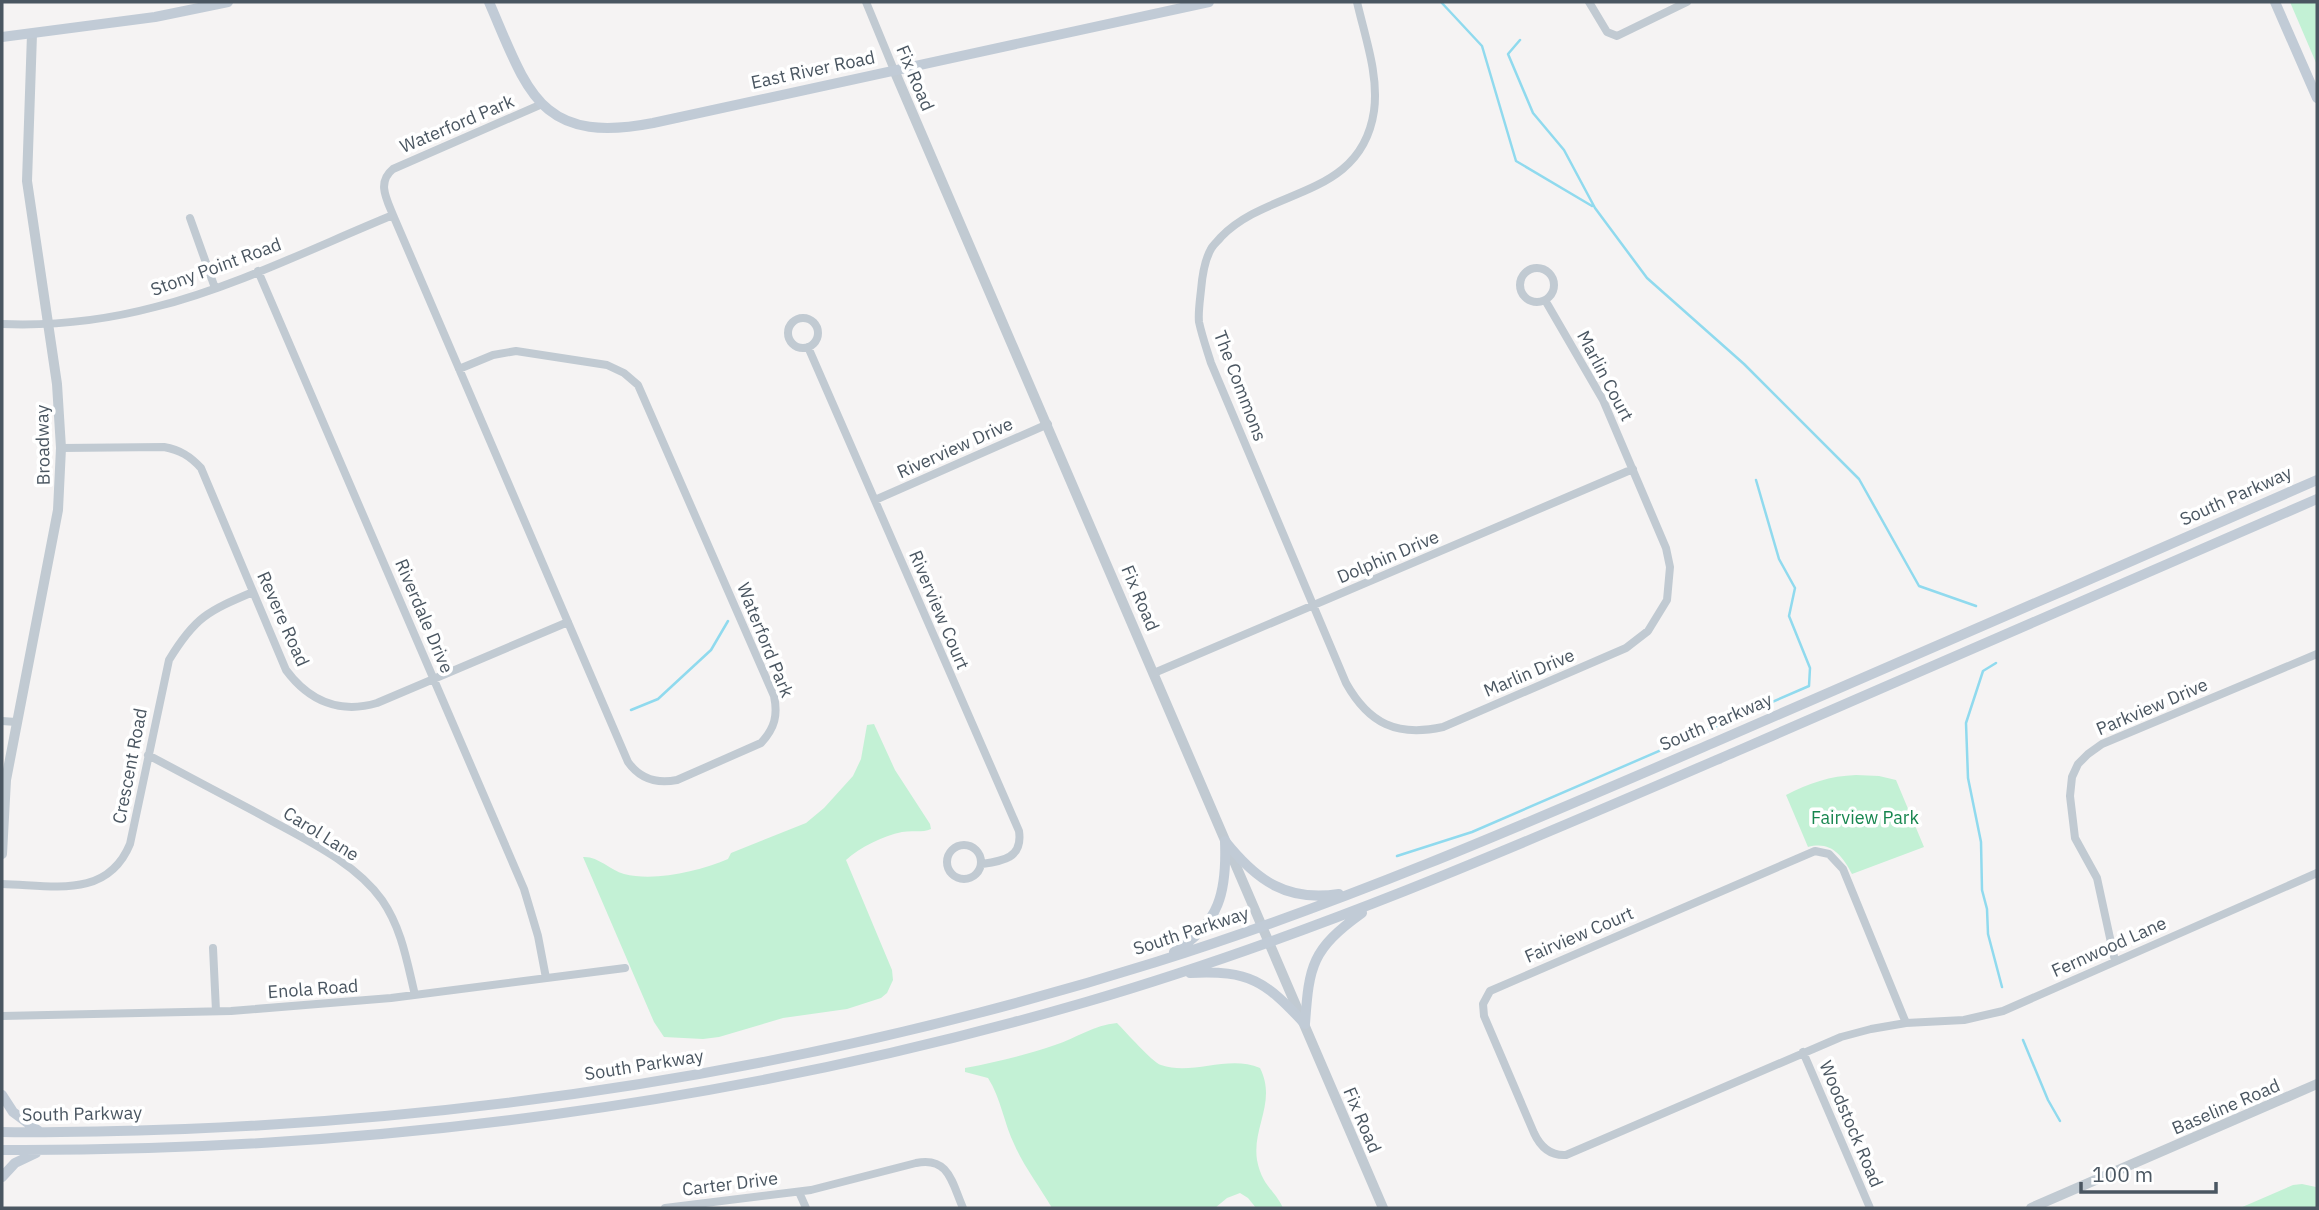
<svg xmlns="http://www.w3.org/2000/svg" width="2319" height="1210" font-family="'IBM Plex Sans',sans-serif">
<rect width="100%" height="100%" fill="#f5f3f3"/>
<path fill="#c3f1d5" d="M 2290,2 L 2317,2 L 2317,65 Z
M 874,724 L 895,770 L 930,824 L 931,829 C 922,833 912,830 902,832 C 883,836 860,847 846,860 L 892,970 L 893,980 L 887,993 L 881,998 L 847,1009 L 783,1018 L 719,1037 L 703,1039 L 664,1037 L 654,1022 L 583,857 C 598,856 610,870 624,874 C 655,882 699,871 728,859 L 731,853 L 806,823 L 824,808 L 853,776 L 861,759 L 867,725 Z
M 1856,775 L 1879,776 L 1896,780 L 1924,847 L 1852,874 C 1842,855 1831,841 1808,847 L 1786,795 C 1809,783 1830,776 1856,775 Z
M 1117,1023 C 1126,1032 1152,1062 1161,1065 C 1193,1076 1228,1054 1260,1068 C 1277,1102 1252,1127 1257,1160 C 1262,1186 1274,1189 1283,1208 L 1256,1208 L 1248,1198 L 1240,1193 L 1227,1198 L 1215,1208 L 1052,1208 C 1040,1187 1025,1168 1015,1146 C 1004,1124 1001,1098 988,1078 L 965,1072 L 965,1068 C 996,1062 1026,1055 1055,1045 C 1076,1038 1094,1025 1117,1023 Z
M 2302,1184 L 2316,1187 L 2317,1208 L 2240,1208 L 2293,1185 Z"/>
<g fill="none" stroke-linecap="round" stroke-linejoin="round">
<path stroke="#90daee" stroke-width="2.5" d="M 1441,2 L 1482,46 L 1516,161 L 1592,206
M 1520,40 L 1508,54 L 1533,113 L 1564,150 L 1595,208 L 1647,278 L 1744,364 L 1859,479 L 1919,586 L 1976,606
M 1996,663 L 1983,671 L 1966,723 L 1968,778 L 1981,842 L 1982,890 L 1987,909 L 1988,934 L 2002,987
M 631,710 L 658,699 L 711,650 L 728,621
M 1397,856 L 1472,832 L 1809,686 L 1810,668 L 1789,616 L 1795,588 L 1779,559 L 1756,480
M 2023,1040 L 2048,1100 L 2060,1121"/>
<path stroke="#c1cad2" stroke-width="8" d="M 866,2 L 894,70
M 1357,2 C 1365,37 1379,75 1374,111 C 1361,199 1269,187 1221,237 C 1218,241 1213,245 1211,249 C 1204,261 1202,278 1201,290 C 1200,300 1198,312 1199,322 C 1202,336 1207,350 1211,363 L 1346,683 C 1369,724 1397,737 1443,727 L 1626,648 L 1648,631 L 1667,600 L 1670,567 L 1666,548 L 1603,400 L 1545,300
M 1589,2 L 1607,32 L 1617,36 L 1687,2
M 190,218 L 215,288
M1520 285a17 17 0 1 1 34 0a17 17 0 1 1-34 0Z
M 258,271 L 524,889 L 538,936 L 546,978
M788 333a15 15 0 1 1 30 0a15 15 0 1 1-30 0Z
M 2,324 C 52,326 106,320 155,307 C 235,287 317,246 393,215
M 808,347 L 1019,831 C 1023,858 1003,861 982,864
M 459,369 L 493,355 L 516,351 L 607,365 L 624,373 L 638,385 L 774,696 C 778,715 775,728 761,743 L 677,780 C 657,784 640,779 628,762 L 393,215 C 386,198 377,182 393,169 L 542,104
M 61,448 L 164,447 C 180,450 190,456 201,468 L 286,670 C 309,701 340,714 377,703 L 568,622
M 875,500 L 1048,424
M 1154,673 L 1633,469
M 2,721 L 16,722
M 148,755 C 186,775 223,795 261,815 C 302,838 354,861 382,900 C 402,929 407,962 415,995
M947 862a17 17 0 1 1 34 0a17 17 0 1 1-34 0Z
M 1815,851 L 1829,854 L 1843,869 L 1906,1023 L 1871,1029 L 1841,1037 L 1566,1155 C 1550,1156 1540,1146 1534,1133 L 1484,1016 L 1483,1004 L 1490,991 Z
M 2,884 C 51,885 107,900 130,844 L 169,660 C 195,617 208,611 253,592
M 213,948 L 216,1011
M 2115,961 L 2097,878 L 2075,838 L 2070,796 L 2072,777 L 2078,764 L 2088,754 L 2102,744 L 2317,654
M 2,1016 L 231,1011 L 391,998 L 625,968
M 1906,1023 L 1964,1020 L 2003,1011 L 2317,873
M 1803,1052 L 1870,1208
M 799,1192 L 806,1208
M 665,1208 L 811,1190 L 916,1163 C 949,1156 952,1183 963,1208"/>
<path stroke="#c1cad2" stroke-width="10" d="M 894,70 L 1383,1208
M 2,854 L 6,780 L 58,510 L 61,448 L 57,384 L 27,181 L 32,34
M 2031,1208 L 2317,1084"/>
<path stroke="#c1cbd6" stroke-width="10" d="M 489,2 C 528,92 539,145 653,123 L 1209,2
M 2275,2 L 2317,98
M 2,37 L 155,17 L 228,2
M 1225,841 C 1257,881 1287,902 1339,894
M 1174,952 C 1220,924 1227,891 1225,841
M 1190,973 C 1250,970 1265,981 1305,1024
M 1305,1024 C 1309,965 1312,949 1362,913
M 2,1095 L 13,1112 L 40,1132
M 2,1132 C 63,1133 124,1131 185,1129 C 515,1116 842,1061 1156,962 C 1347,902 1530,822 1713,743 C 1914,656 2116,568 2317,480
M 2,1150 C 367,1152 735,1104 1086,1002 C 1309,937 1522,844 1735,752 C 1929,667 2123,583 2317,499
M 2,1177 L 15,1163 L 36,1153"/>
</g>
<g text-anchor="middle" stroke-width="7" stroke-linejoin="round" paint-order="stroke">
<g font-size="18" fill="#4a5661" stroke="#fff">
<text transform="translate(813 70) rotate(-12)" y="6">East River Road</text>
<text transform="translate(915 78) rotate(67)" y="6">Fix Road</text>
<text transform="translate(457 124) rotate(-23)" y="6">Waterford Park</text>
<text transform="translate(216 267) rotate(-20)" y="6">Stony Point Road</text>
<text transform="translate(1605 376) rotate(62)" y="6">Marlin Court</text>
<text transform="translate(1240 386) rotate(69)" y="6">The Commons</text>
<text transform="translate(43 445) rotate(-91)" y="6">Broadway</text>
<text transform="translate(955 448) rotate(-24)" y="6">Riverview Drive</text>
<text transform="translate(2236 496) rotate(-24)" y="6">South Parkway</text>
<text transform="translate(1388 557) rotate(-23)" y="6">Dolphin Drive</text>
<text transform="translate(1140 598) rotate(67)" y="6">Fix Road</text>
<text transform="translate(939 610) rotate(67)" y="6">Riverview Court</text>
<text transform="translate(424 616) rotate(67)" y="6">Riverdale Drive</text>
<text transform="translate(283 619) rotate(66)" y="6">Revere Road</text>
<text transform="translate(765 640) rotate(68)" y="6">Waterford Park</text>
<text transform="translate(1529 673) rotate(-23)" y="6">Marlin Drive</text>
<text transform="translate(2152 707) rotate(-23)" y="6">Parkview Drive</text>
<text transform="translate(1716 722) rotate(-23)" y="6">South Parkway</text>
<text transform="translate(130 766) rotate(-79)" y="6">Crescent Road</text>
<text transform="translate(321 834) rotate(32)" y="6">Carol Lane</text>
<text transform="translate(1191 931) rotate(-18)" y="6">South Parkway</text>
<text transform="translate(1579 935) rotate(-23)" y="6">Fairview Court</text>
<text transform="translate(2109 947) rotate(-24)" y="6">Fernwood Lane</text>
<text transform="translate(313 989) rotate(-4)" y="6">Enola Road</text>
<text transform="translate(644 1065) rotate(-9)" y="6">South Parkway</text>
<text transform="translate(2226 1107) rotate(-23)" y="6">Baseline Road</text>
<text transform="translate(82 1114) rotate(-1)" y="6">South Parkway</text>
<text transform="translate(1362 1120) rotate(67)" y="6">Fix Road</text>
<text transform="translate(1851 1124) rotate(67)" y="6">Woodstock Road</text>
<text transform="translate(730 1184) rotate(-7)" y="6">Carter Drive</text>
</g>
<g font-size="18" fill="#17864f" stroke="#fff">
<text x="1865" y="824">Fairview Park</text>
</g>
</g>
<rect width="2319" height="1210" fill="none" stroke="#4a5661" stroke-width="7"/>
<path d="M2081 1182v10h135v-10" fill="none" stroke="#4a5661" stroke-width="3.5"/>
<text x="2092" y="1182" font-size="21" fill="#4a5661" stroke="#ffffff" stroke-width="5" paint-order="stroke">100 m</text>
</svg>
